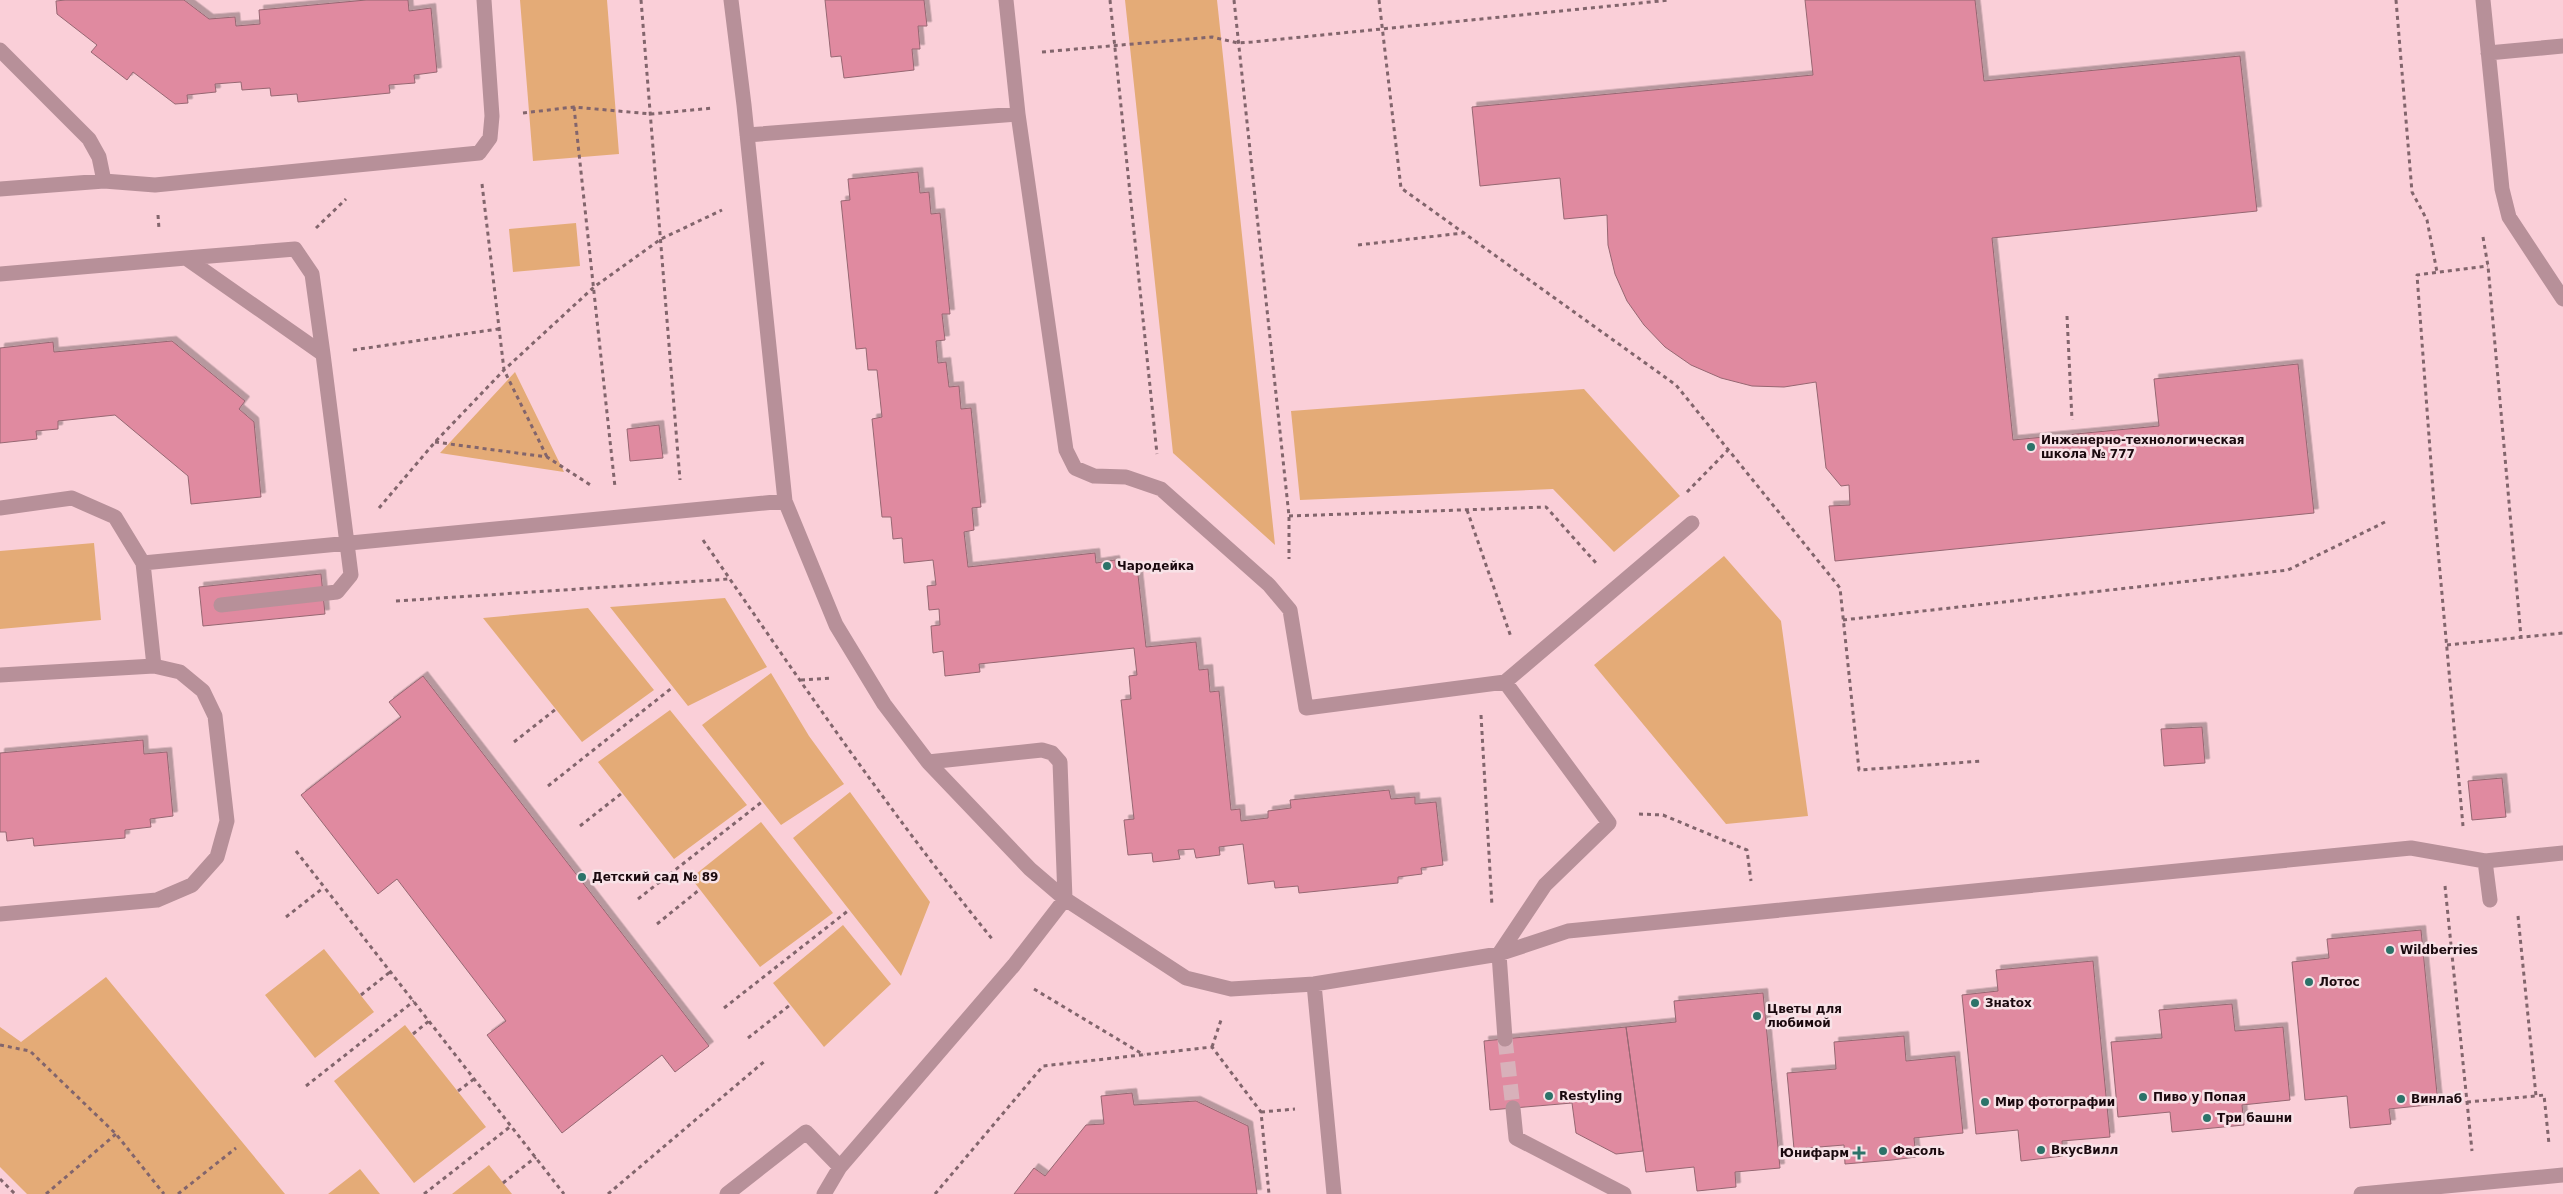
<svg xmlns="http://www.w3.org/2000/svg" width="2563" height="1194" font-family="'DejaVu Sans',sans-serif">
<defs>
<filter id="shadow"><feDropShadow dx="4.5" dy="-4.5" stdDeviation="0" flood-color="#0004"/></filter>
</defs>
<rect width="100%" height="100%" fill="#facfd8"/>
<path fill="#e4ab77" d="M 520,0 L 607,0 L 619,154 L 533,161 Z
M 1125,0 L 1217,0 L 1275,545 L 1173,453 Z
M 576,223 L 580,266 L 513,272 L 509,229 Z
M 515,372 L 564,472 L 440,453 Z
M 1584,389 L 1680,496 L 1614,552 L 1553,489 L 1300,500 L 1291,411 Z
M 94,543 L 101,620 L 0,629 L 0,551 Z
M 1724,556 L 1781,621 L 1808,816 L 1726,824 L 1594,665 Z
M 725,598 L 767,667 L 688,706 L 610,607 Z
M 588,608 L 654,690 L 582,742 L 483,618 Z
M 771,673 L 809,736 L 844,784 L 781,825 L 702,725 Z
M 670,710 L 747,805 L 674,859 L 598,762 Z
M 850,792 L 930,902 L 901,976 L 793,838 Z
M 761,822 L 833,913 L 760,967 L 691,878 Z
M 843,925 L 891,984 L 824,1047 L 773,983 Z
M 324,949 L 374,1012 L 315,1058 L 265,995 Z
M 106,977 L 285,1194 L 27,1194 L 0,1167 L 0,1027 L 21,1042 Z
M 405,1025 L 486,1127 L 414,1183 L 334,1081 Z
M 489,1165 L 512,1194 L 452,1194 Z
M 360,1169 L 380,1194 L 328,1194 Z"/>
<path fill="#e08aa0" stroke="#966772" filter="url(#shadow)" d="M 65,0 L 184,0 L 209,19 L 235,17 L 236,26 L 260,24 L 259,10 L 366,0 L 408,0 L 409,11 L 431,8 L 437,72 L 414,75 L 415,83 L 389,85 L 390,93 L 298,102 L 297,94 L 271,96 L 270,88 L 242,90 L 241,82 L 215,84 L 216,92 L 187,95 L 188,103 L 175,104 L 133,72 L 127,80 L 91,52 L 97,45 L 57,14 L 56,1 Z
M 825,0 L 924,0 L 927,26 L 918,26 L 920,49 L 912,49 L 914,70 L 844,78 L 841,56 L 831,57 Z
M 1805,0 L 1975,0 L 1984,81 L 2240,56 L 2257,211 L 1992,238 L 2013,440 L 2159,426 L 2154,379 L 2298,364 L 2314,513 L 1835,561 L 1829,506 L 1850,505 L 1849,485 L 1841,486 L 1826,468 L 1816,382 L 1784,387 L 1752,386 L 1721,378 L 1691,365 L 1665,347 L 1644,325 L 1627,301 L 1615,274 L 1608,245 L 1607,215 L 1564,219 L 1560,178 L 1480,186 L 1472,107 L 1813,75 Z
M 918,172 L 920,193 L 929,192 L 931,214 L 940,213 L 950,314 L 942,314 L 945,340 L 936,341 L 938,363 L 946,362 L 949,387 L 959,386 L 961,409 L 971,408 L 981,507 L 972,508 L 974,530 L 964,532 L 968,567 L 1095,553 L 1096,563 L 1115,560 L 1116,568 L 1137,566 L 1146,647 L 1196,642 L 1199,670 L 1208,669 L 1210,692 L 1219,691 L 1231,810 L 1240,809 L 1241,821 L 1268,818 L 1268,811 L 1291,808 L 1290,800 L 1389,790 L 1391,799 L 1415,797 L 1415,804 L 1436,802 L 1443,865 L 1421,868 L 1422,874 L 1398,877 L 1398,883 L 1299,893 L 1298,886 L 1275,888 L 1274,881 L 1248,884 L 1243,844 L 1219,847 L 1220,855 L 1196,858 L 1194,849 L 1178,850 L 1180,859 L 1153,862 L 1152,853 L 1128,855 L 1124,820 L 1134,819 L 1121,700 L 1131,699 L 1129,676 L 1137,675 L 1134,648 L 979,664 L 980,672 L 945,676 L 943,651 L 933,653 L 931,626 L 940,625 L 939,609 L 929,610 L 927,586 L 936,585 L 933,560 L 904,563 L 902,538 L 893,539 L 891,517 L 882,517 L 872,419 L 882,417 L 877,370 L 868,370 L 866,348 L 856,349 L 841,201 L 850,200 L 848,179 Z
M 172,341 L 245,401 L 239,409 L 254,422 L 261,497 L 191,504 L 188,476 L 115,415 L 58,421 L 58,429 L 36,431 L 37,439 L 0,443 L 0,348 L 53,342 L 54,352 Z
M 659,425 L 663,458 L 630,461 L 627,429 Z
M 321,574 L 325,614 L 203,626 L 199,587 Z
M 423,676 L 709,1046 L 675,1072 L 662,1055 L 562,1133 L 487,1035 L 506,1021 L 397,879 L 378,894 L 301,795 L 401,717 L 389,702 Z
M 2202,727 L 2205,763 L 2164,766 L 2161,729 Z
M 143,740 L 144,754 L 167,752 L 173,816 L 150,819 L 151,827 L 125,830 L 125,838 L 34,846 L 33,838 L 7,841 L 6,832 L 0,832 L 0,753 Z
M 2502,778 L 2506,817 L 2472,820 L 2468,781 Z
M 2421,930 L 2438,1104 L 2389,1109 L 2391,1124 L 2350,1128 L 2347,1096 L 2305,1100 L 2292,962 L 2329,958 L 2327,939 Z
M 2093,961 L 2110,1137 L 2062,1141 L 2063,1156 L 2021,1161 L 2018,1130 L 1976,1134 L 1962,995 L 1998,991 L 1996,970 Z
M 1763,993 L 1780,1168 L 1735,1172 L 1736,1187 L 1697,1191 L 1694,1167 L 1646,1172 L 1626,1027 L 1676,1022 L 1674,1001 Z
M 2232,1004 L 2235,1031 L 2283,1027 L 2290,1100 L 2242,1105 L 2244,1125 L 2213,1128 L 2172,1132 L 2170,1112 L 2118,1117 L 2111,1042 L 2162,1038 L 2159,1010 Z
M 1626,1027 L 1643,1151 L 1616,1154 L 1576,1133 L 1572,1103 L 1490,1110 L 1484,1041 Z
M 1904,1036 L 1906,1061 L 1955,1056 L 1963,1133 L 1914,1138 L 1916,1157 L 1892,1160 L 1845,1164 L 1844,1145 L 1794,1149 L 1787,1073 L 1836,1069 L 1834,1042 Z
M 1132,1093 L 1134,1105 L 1196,1101 L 1248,1126 L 1257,1194 L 1014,1194 L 1034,1168 L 1045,1176 L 1086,1125 L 1104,1124 L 1101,1096 Z"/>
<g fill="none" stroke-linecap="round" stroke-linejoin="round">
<path stroke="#d8b1ba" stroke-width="15" stroke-dasharray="15 8" stroke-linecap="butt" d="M 1505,1039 L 1513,1108"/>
<path stroke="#82656c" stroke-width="3" stroke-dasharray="4 4" stroke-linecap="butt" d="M 641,0 L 680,480
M 1110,0 L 1157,454
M 1234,0 L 1289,516 L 1289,559
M 1379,0 L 1401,188 L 1676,385 L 1840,588 L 1859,770 L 1982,761
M 2396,0 L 2412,192 L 2427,220 L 2437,272
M 1042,52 L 1212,37 L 1238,43 L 1252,42 L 1670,0
M 574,107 L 615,487
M 523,113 L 574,107 L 651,114 L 713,108
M 482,184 L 504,370 L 547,457
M 158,215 L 159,229
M 316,228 L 346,199
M 2483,237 L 2488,266 L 2521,637
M 1358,245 L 1463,233
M 2067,316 L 2072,420
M 353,350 L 498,329
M 435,442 L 547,457 L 592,486
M 1687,492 L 1728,450
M 379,508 L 435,442 L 504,370 L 594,287 L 661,239 L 722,210
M 1467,510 L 1511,637
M 1289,516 L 1546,507 L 1596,563
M 703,540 C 796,675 889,812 993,940
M 396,601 L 729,579
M 1843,620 L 2288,570 L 2387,521
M 2447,645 L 2563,633
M 801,680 L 832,678
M 1481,715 L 1492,906
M 514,742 L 556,709
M 548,786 L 673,687
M 1639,814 L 1663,815 L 1747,850 L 1751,881
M 580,826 L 622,793
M 2463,826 L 2435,517 L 2417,275 L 2488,266
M 296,851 L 564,1194
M 2445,886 L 2472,1151
M 638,899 L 763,801
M 2518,916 L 2536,1096 L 2544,1095 L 2549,1144
M 286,917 L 323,888
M 657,924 L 699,890
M 1034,989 L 1144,1055
M 361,995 L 390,972
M 724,1008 L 849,910
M 413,1034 L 429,1021
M 748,1038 L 790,1005
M 0,1045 L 30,1051 L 116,1134 L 164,1194
M 1212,1047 L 1221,1020
M 306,1086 L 414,1001
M 458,1091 L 474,1079
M 2467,1102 L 2536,1096
M 1261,1112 L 1295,1109
M 0,1179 L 15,1194
M 503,1183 L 536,1157
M 46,1194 L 116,1134
M 178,1194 L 236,1148
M 424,1194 L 511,1126
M 608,1194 L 766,1060
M 935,1194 L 1043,1066 L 1212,1047 L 1261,1112 L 1269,1194"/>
<path stroke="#b79099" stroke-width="15" d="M 731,0 L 744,105 L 785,501 L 836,625 L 884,704 L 928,762 L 1030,869 L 1065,899 L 1186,978 L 1231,989 L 1314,984 L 1499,954 L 1568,931 L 2411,848 L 2485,861 L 2563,853
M 1006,0 L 1018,114 L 1066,450 L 1075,468 L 1094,476 L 1126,477 L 1161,489 L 1269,585 L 1290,610 L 1306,708 L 1505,682 L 1692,523
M 2483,0 L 2502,189 L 2509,217 L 2563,299
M 0,50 L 89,139 L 99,157 L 104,181
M 2488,53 L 2563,46
M 747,135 L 1018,114
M 0,189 L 104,181 L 155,185 L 479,153 L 490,138 L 492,116 L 484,0
M 186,258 L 295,249 L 312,274 L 323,354
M 0,274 L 186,258 L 323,354 L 351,575 L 337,592 L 221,605
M 0,508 L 72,498 L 115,517 L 143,563 L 154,666 L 0,675
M 143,563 L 785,501
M 2485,861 L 2490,900
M 0,914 L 157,900 L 192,885 L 217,857 L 227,821 L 215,716 L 203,691 L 180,672 L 154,666
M 1314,984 L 1334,1194
M 1505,1039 L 1499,954 L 1545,885 L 1609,823 L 1505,682
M 1513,1108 L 1516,1138 L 1624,1194
M 727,1194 L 806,1132 L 840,1167
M 824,1194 L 840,1167 L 1014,965 L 1065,899 L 1060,762 L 1052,753 L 1042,750 L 928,762
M 2361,1194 L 2563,1175"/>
</g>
<g fill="#2c7369" stroke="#f8e2e7" stroke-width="2">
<circle cx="2031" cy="447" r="5"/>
<circle cx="1107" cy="566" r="5"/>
<circle cx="582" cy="877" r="5"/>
<circle cx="2390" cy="950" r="5"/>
<circle cx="2309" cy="982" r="5"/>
<circle cx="1975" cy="1003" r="5"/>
<circle cx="1757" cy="1016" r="5"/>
<circle cx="1549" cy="1096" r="5"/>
<circle cx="2143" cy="1097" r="5"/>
<circle cx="2401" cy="1099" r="5"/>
<circle cx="1985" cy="1102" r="5"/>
<circle cx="2207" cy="1118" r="5"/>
<circle cx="2041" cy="1150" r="5"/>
<circle cx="1883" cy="1151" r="5"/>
<path d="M1856.5 1145.5h5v5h5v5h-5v5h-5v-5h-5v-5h5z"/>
</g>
<g text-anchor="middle" stroke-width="5" stroke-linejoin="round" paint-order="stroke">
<g font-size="12" font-weight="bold" fill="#1a090e" stroke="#f8e2e7" text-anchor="start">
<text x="2041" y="444">Инженерно-технологическая<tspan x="2041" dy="14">школа № 777</tspan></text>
<text x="1117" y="570">Чародейка</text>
<text x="592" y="881">Детский сад № 89</text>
<text x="2400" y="954">Wildberries</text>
<text x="2319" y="986">Лотос</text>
<text x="1985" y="1007">Знаtox</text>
<text x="1767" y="1013">Цветы для<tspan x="1767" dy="14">любимой</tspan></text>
<text x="1559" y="1100">Restyling</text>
<text x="2153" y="1101">Пиво у Попая</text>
<text x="2411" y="1103">Винлаб</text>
<text x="1995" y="1106">Мир фотографии</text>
<text x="2217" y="1122">Три башни</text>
<text x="2051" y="1154">ВкусВилл</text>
<text x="1893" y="1155">Фасоль</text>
<text x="1849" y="1157" text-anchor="end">Юнифарм</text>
</g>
</g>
</svg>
